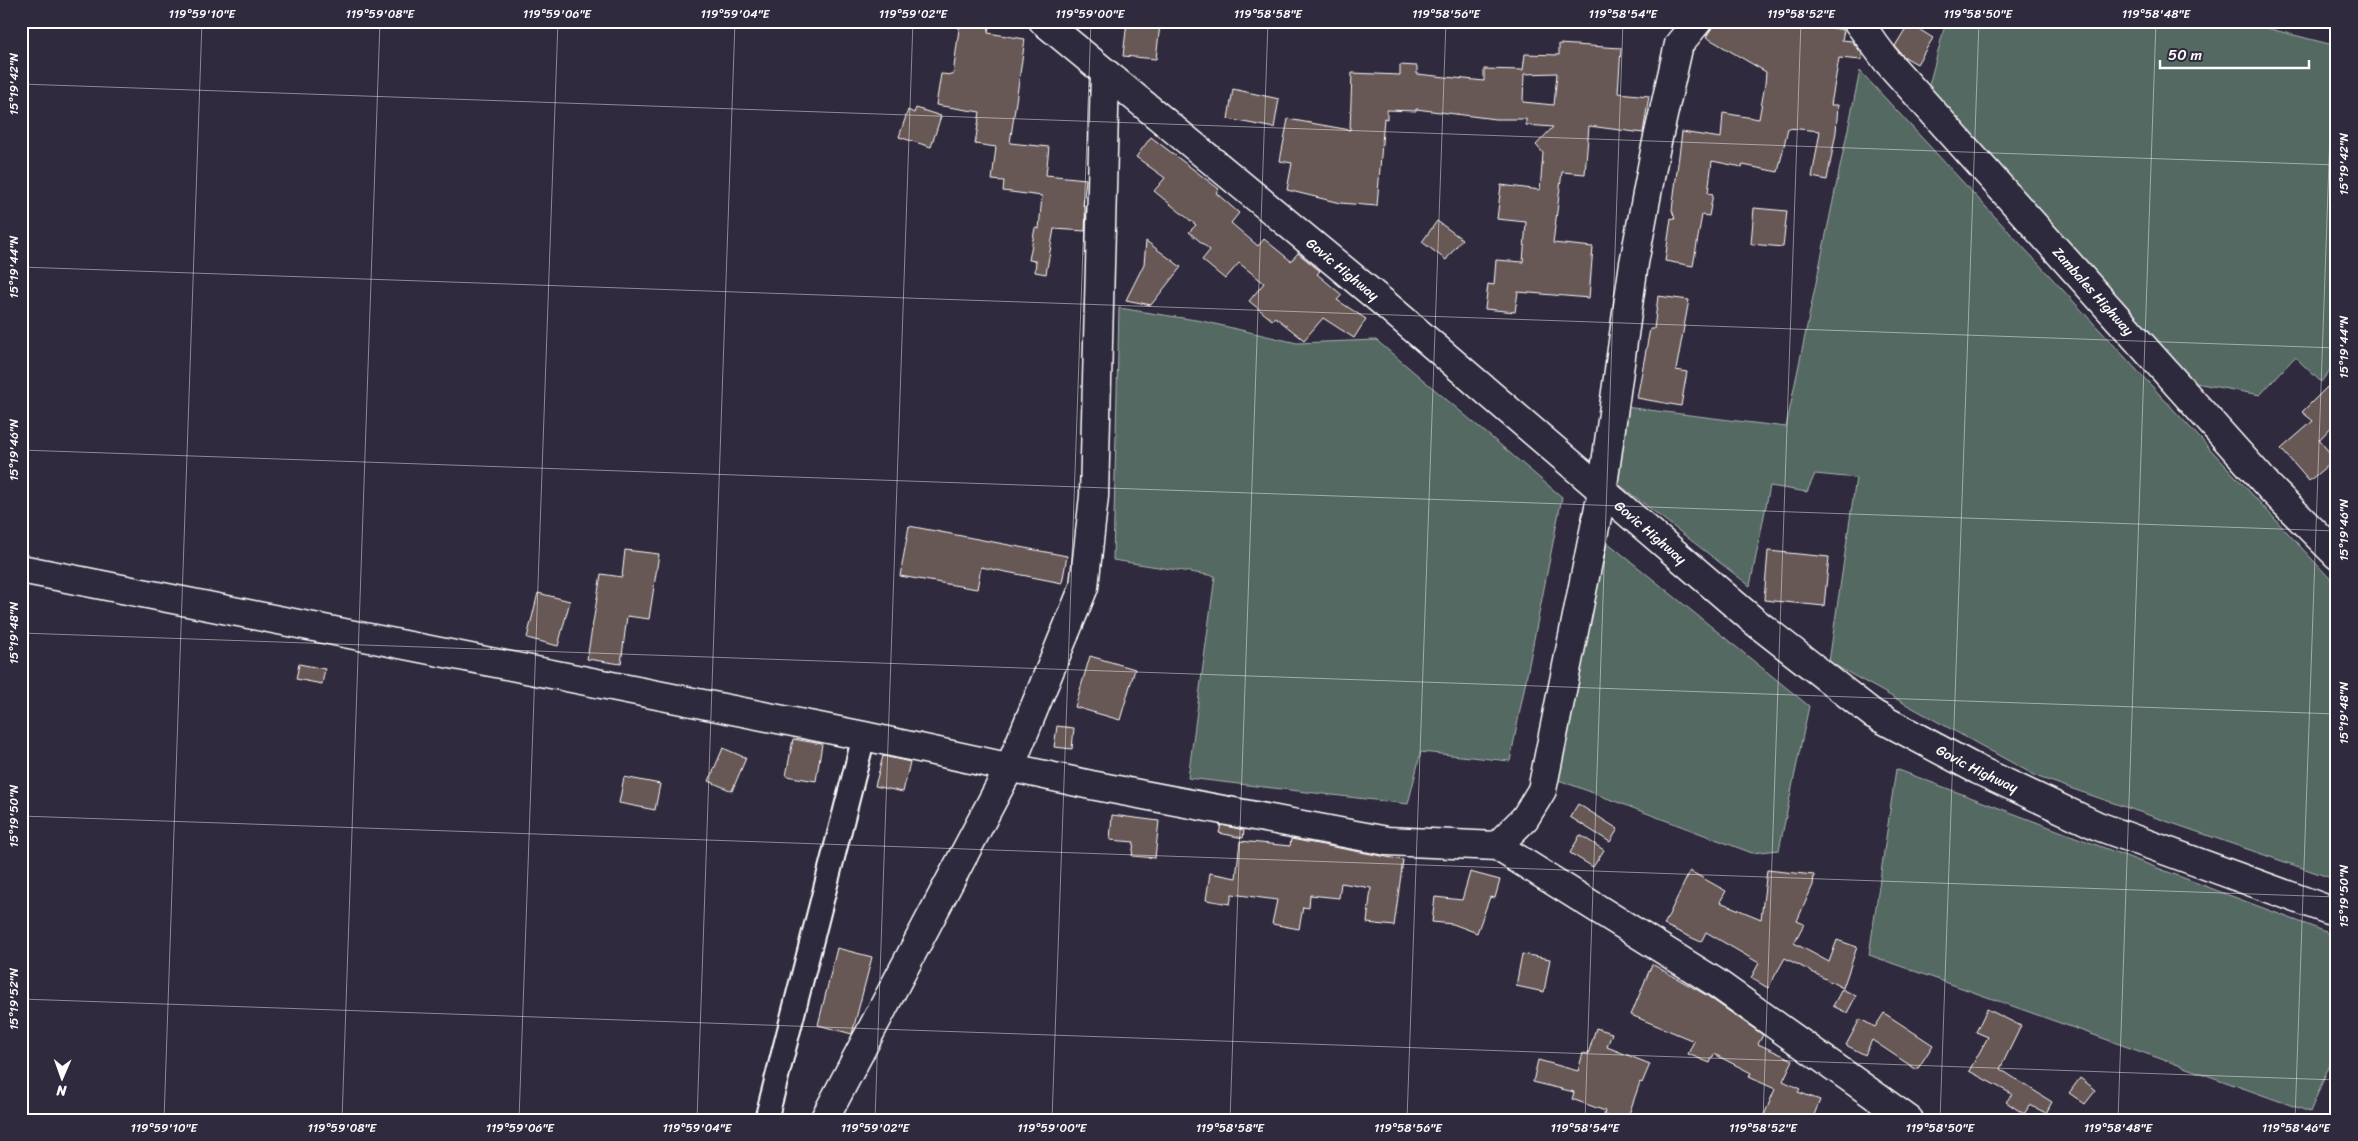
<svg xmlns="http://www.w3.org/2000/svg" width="2358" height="1141" font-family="Sriracha,sans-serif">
<rect width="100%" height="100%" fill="#2f2a3d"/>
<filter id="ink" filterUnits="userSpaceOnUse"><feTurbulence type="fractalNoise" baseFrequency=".02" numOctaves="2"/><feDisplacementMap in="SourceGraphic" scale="10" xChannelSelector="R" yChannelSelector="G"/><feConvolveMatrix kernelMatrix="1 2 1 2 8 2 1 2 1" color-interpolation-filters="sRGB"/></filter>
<g filter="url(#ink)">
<path fill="#556963" stroke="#aab4b1" d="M 1946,21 L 2239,21 L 2337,46 L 2337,361 L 2321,382 L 2295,357 L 2260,395 L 2190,382 L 1928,89 Z
M 1860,71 L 2337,586 L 2337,880 L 2038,777 L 1829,662 L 1856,478 L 1815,474 L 1807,492 L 1770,486 L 1750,586 L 1617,483 L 1625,407 L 1786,427 Z
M 1119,308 L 1202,321 L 1297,343 L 1376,340 L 1562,497 L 1510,761 L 1421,752 L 1408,804 L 1188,778 L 1215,576 L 1113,560 Z
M 1607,542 L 1809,706 L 1779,850 L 1752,853 L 1556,779 Z
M 1896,769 L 2337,936 L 2337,1047 L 2310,1112 L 1869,955 Z"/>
<path fill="#675855" stroke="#fff" fill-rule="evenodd" d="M 960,21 L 990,21 L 988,33 L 1025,39 L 1010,143 L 1049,147 L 1046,175 L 1086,179 L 1083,206 L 1086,206 L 1085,231 L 1054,229 L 1046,274 L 1035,272 L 1036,261 L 1029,260 L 1035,228 L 1039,229 L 1042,196 L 1003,191 L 1004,181 L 992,180 L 996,147 L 975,144 L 980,112 L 936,105 L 941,74 L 953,75 Z
M 1716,21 L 1814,21 L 1816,25 L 1844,30 L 1842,40 L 1852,41 L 1862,54 L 1862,60 L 1839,58 L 1831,105 L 1838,105 L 1836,132 L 1827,180 L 1812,177 L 1820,131 L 1788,128 L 1778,172 L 1743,165 L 1742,167 L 1712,161 L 1708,193 L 1713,194 L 1709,216 L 1702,215 L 1693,266 L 1665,261 L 1671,218 L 1675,219 L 1672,210 L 1682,132 L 1721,138 L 1723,113 L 1759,119 L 1765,84 L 1766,72 L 1706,37 Z
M 1127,22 L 1160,25 L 1156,59 L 1123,56 Z
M 1909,23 L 1933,38 L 1917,64 L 1903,56 L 1895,46 Z
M 1559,44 L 1621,48 L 1618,93 L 1649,96 L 1643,133 L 1589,126 L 1585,174 L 1562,172 L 1553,243 L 1593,247 L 1589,298 L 1518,292 L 1515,312 L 1485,309 L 1488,284 L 1494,285 L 1496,260 L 1523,262 L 1526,222 L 1497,219 L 1501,185 L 1540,190 L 1543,153 L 1536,145 L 1553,127 L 1526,125 L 1526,119 L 1495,119 L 1416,109 L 1416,111 L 1387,110 L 1387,119 L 1384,118 L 1377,206 L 1340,203 L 1287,190 L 1292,163 L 1280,161 L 1288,119 L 1350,130 L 1352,73 L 1400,75 L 1400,65 L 1417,66 L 1417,74 L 1484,81 L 1484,69 L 1523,70 L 1525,54 L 1559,55 ZM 1557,73 L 1554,105 L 1523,102 L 1524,74 Z
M 1233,89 L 1279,99 L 1274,128 L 1228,119 Z
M 916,108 L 941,116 L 931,147 L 899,137 L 908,110 L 914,113 Z
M 1151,137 L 1219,189 L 1216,193 L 1239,213 L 1231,223 L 1258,246 L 1264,239 L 1291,261 L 1298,253 L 1320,271 L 1317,274 L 1342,295 L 1337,300 L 1366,319 L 1354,338 L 1323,318 L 1304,340 L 1275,317 L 1272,320 L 1249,301 L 1264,283 L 1239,263 L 1225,279 L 1202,260 L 1210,250 L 1189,232 L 1196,225 L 1154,191 L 1165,178 L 1136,157 Z
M 1754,208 L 1787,211 L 1783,247 L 1751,244 Z
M 1437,221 L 1462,239 L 1446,260 L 1422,242 Z
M 1146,241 L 1181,267 L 1151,305 L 1126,300 L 1144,264 Z
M 1658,296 L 1689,300 L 1676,370 L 1687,372 L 1681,406 L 1637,398 L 1650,329 L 1654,329 Z
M 2327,387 L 2337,396 L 2337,421 L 2319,440 L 2335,459 L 2309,481 L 2281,449 L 2313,421 L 2302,412 Z
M 909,526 L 1067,556 L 1062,583 L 981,567 L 977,589 L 900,576 Z
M 625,550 L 659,554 L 649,619 L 627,616 L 621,664 L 587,659 L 601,574 L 622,577 Z
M 1768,551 L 1829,557 L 1824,606 L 1764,600 Z
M 538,593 L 570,601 L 558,646 L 527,638 Z
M 1090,656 L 1135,669 L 1120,720 L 1075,707 Z
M 299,664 L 325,669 L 322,684 L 296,679 Z
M 1057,726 L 1074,728 L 1072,749 L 1054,747 Z
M 793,739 L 822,744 L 816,781 L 786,776 Z
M 723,748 L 746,758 L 732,791 L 709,781 Z
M 883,756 L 910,762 L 903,792 L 875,786 Z
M 624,777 L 660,784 L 655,810 L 619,803 Z
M 1578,804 L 1618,829 L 1610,842 L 1570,817 Z
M 1112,815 L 1159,821 L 1155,858 L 1132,856 L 1134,842 L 1110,840 Z
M 1221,825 L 1244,830 L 1243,838 L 1219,833 Z
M 1580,835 L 1604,850 L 1593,867 L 1570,853 Z
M 1291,839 L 1403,860 L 1394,926 L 1367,923 L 1371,888 L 1341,883 L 1339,898 L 1310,895 L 1309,908 L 1303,907 L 1299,929 L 1272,924 L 1277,900 L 1232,894 L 1230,904 L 1206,900 L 1210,873 L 1236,878 L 1240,841 L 1290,846 Z
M 1767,870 L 1814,875 L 1813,885 L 1797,921 L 1804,924 L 1794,943 L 1829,962 L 1837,940 L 1857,947 L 1843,988 L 1785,958 L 1768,988 L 1751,978 L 1759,963 L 1706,932 L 1701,942 L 1664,925 L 1690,871 L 1726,891 L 1720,902 L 1761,919 Z
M 1470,872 L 1500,880 L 1495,898 L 1490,897 L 1477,933 L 1453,924 L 1432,922 L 1435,897 L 1462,900 Z
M 837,948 L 872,957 L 852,1034 L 818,1025 Z
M 1522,954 L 1550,959 L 1544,992 L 1516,986 Z
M 1652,964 L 1706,995 L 1763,1035 L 1758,1044 L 1793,1060 L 1783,1081 L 1800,1089 L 1798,1092 L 1820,1100 L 1812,1120 L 1762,1120 L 1775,1089 L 1749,1077 L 1751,1073 L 1714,1054 L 1710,1063 L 1688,1054 L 1694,1041 L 1631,1015 Z
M 1842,989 L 1856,996 L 1847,1013 L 1833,1006 Z
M 1987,1009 L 2021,1026 L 2000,1069 L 2052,1102 L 2046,1113 L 2030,1105 L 2024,1114 L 2006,1102 L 2012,1094 L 1969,1071 L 1988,1037 L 1976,1032 Z
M 1884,1013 L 1933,1045 L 1917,1070 L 1872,1040 L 1865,1055 L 1846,1045 L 1860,1019 L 1875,1027 Z
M 1596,1028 L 1612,1033 L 1607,1047 L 1650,1064 L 1642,1083 L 1640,1082 L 1627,1120 L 1619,1120 L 1604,1115 L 1605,1111 L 1572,1099 L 1574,1092 L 1533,1082 L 1538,1060 L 1578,1071 L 1583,1053 L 1588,1054 Z
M 2080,1078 L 2096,1090 L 2085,1104 L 2069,1093 Z"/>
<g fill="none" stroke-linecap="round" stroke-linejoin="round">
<defs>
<path id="minor" d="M 766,1120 L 864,736"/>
<path id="tertiary" d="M 21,569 L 864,736 L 1091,785 L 1387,841 L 1497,846 L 1715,982 L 1909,1120
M 1497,846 L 1525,818 L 1542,790 L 1602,492 L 1634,263 L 1655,151 L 1679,44 L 1698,21
M 824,1120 L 1010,767 L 1084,587 L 1094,496 L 1105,73"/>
<g id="secondary">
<path id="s1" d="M 1043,21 L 1385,304 L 1754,621 L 1873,714 L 1978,770 L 2098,826 L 2337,913"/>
</g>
<g id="primary">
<path id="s2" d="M 1857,21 L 1887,61 L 2270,488 L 2337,555"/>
</g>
</defs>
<use href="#minor" stroke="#fff" stroke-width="26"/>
<use href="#tertiary" stroke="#fff" stroke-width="31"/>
<use href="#secondary" stroke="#fff" stroke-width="31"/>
<use href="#primary" stroke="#fff" stroke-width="31"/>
<use href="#minor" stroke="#2f2a3d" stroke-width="22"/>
<use href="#tertiary" stroke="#2f2a3d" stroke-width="28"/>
<use href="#secondary" stroke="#2f2a3d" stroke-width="28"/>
<use href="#primary" stroke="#2f2a3d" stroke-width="28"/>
</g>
</g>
<path fill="none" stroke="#fff" stroke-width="1" stroke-opacity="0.45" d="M 21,84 L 2337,165M 21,125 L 25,21M 21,267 L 2337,348M 21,450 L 2337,531M 21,633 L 2337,714M 21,816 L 2337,897M 21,999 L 2337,1080M 164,1120 L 202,21M 342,1120 L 380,21M 519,1120 L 558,21M 697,1120 L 735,21M 875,1120 L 913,21M 1052,1120 L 1091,21M 1230,1120 L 1268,21M 1407,1120 L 1446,21M 1585,1120 L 1623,21M 1763,1120 L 1801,21M 1940,1120 L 1979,21M 2118,1120 L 2156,21M 2295,1120 L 2334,21"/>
<g text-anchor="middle" stroke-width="4" stroke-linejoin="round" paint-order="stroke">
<g font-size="14" fill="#fff" stroke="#2f2a3d">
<text dy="5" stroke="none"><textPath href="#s1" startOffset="389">Govic Highway</textPath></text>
<text dy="5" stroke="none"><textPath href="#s2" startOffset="359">Zambales Highway</textPath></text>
<text dy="5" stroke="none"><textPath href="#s1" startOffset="794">Govic Highway</textPath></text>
<text dy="5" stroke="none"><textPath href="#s1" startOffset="1199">Govic Highway</textPath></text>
</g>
</g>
<rect width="2358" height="1141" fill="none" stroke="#2f2a3d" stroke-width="55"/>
<g transform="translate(62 1078) rotate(182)" stroke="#2f2a3d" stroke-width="4" paint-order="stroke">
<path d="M0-4L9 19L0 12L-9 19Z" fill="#ffffff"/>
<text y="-8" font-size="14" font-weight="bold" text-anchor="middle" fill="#ffffff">N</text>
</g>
<path d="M2160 60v8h149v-8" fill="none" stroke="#ffffff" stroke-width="2.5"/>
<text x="2168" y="60" font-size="15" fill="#ffffff" stroke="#2f2a3d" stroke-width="4" paint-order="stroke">50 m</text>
<rect x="28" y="28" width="2302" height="1086" fill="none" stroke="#fff" stroke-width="2"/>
<g font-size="12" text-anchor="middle" fill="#fff">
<text x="202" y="18">119°59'10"E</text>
<text x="380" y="18">119°59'08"E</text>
<text x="557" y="18">119°59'06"E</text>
<text x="735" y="18">119°59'04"E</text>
<text x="913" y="18">119°59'02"E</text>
<text x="1090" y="18">119°59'00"E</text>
<text x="1268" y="18">119°58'58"E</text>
<text x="1446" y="18">119°58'56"E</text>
<text x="1623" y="18">119°58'54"E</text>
<text x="1801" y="18">119°58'52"E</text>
<text x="1978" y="18">119°58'50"E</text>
<text x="2156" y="18">119°58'48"E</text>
<text transform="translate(14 84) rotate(-90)" y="4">15°19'42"N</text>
<text transform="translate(2344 164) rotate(-90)" y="4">15°19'42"N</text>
<text transform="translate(14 267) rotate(-90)" y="4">15°19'44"N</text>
<text transform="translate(2344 347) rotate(-90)" y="4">15°19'44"N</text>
<text transform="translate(14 450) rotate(-90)" y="4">15°19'46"N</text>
<text transform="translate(2344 530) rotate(-90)" y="4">15°19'46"N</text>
<text transform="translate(14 633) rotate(-90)" y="4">15°19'48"N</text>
<text transform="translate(2344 713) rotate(-90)" y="4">15°19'48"N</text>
<text transform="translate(14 816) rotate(-90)" y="4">15°19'50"N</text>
<text transform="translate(2344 896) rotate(-90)" y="4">15°19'50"N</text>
<text transform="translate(14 999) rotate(-90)" y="4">15°19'52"N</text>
<text x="164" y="1132">119°59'10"E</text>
<text x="342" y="1132">119°59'08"E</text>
<text x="520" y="1132">119°59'06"E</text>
<text x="697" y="1132">119°59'04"E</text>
<text x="875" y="1132">119°59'02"E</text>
<text x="1052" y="1132">119°59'00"E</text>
<text x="1230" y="1132">119°58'58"E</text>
<text x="1408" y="1132">119°58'56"E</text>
<text x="1585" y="1132">119°58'54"E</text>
<text x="1763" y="1132">119°58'52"E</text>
<text x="1940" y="1132">119°58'50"E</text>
<text x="2118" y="1132">119°58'48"E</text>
<text x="2296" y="1132">119°58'46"E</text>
</g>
</svg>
